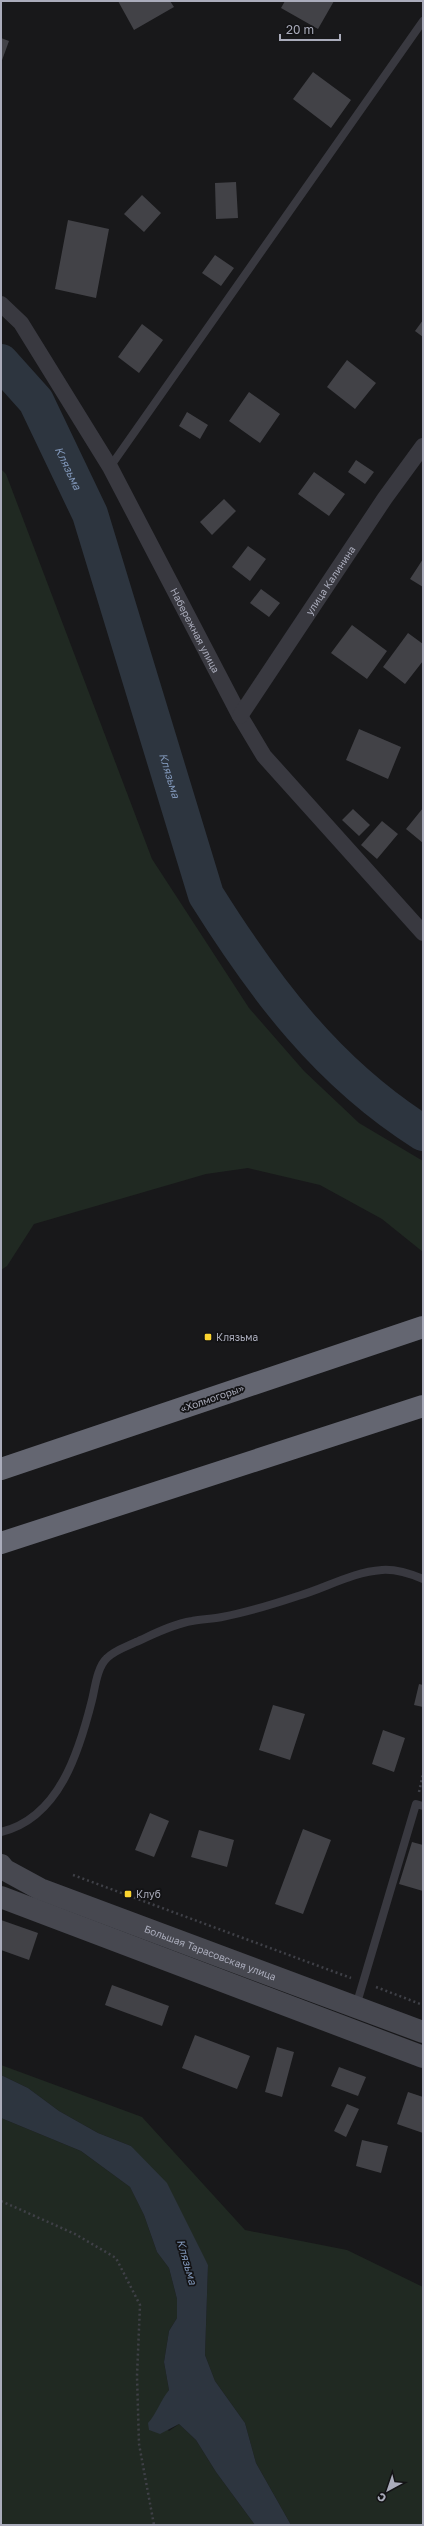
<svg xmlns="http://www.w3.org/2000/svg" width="424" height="2526" font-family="'Golos Text',sans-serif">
<rect width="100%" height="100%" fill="#18181a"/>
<path fill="#202922" d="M 1,469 L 6,474 L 152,859 L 249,1008 L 304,1071 L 359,1123 L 423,1161 L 423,1252 L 382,1219 L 320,1185 L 248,1168 L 206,1174 L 34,1224 L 7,1266 L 1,1270 Z
M 1,2065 L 142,2117 L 245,2230 L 347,2250 L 423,2287 L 423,2525 L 291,2525 L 256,2463 L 245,2423 L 215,2381 L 205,2355 L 208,2265 L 131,2146 L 98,2133 L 59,2111 L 28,2088 L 1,2075 Z
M 1,2118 L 81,2151 L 130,2187 L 144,2215 L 157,2252 L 169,2268 L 177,2299 L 177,2318 L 169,2331 L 164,2362 L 169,2390 L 154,2417 L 169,2431 L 179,2424 L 196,2440 L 216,2472 L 255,2525 L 1,2525 Z"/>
<path fill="#2d353f" d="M 1,2075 L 28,2088 L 59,2111 L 98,2133 L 131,2146 L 167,2183 L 208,2265 L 205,2355 L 215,2381 L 245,2423 L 256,2463 L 291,2525 L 255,2525 L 216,2472 L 196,2440 L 179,2424 L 160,2434 L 149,2430 L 148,2423 C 157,2413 160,2401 169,2390 L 164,2362 L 169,2331 L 177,2318 L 177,2299 L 169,2268 L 157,2252 L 144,2215 L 130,2187 L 81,2151 L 1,2118 Z"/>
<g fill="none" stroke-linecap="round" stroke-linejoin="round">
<path stroke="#2d353f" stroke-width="36" id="s1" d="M 1,362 L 36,401 L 90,514 L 206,895 C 265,989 328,1073 423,1133"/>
</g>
<path fill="#424247" d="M 118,1 L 170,1 L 174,7 L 134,30 Z
M 285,1 L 334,1 L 318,29 L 281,8 Z
M 1,38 L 9,41 L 1,63 Z
M 313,72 L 351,100 L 331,128 L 293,99 Z
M 236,182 L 238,218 L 216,219 L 215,183 Z
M 142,195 L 161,213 L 144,232 L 124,214 Z
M 68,220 L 109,229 L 96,298 L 55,289 Z
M 215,255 L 234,268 L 221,286 L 202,273 Z
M 423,320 L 423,337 L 415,331 Z
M 142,324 L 163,340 L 139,373 L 118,357 Z
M 347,360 L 376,383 L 355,409 L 327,387 Z
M 249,392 L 280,414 L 260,443 L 229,421 Z
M 187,412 L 208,425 L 200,439 L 179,426 Z
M 356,460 L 374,472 L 365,484 L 348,472 Z
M 314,472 L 345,494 L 329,516 L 298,494 Z
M 224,499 L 236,511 L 212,535 L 200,522 Z
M 248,546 L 266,559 L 250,581 L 232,567 Z
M 423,559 L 423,587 L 410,579 Z
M 261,589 L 280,603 L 269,617 L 250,603 Z
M 352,625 L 387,651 L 367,679 L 331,653 Z
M 408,633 L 423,644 L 423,661 L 405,684 L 383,667 Z
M 359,729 L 401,747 L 388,779 L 346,760 Z
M 423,808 L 423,843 L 406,829 Z
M 353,809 L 370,825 L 359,836 L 342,820 Z
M 382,821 L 398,834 L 377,859 L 361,845 Z
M 419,1684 L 423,1685 L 423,1707 L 414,1705 Z
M 273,1705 L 305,1714 L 290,1760 L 259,1750 Z
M 383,1730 L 405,1738 L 394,1772 L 372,1764 Z
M 150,1813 L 169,1821 L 154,1857 L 135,1850 Z
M 303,1829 L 331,1840 L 303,1914 L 275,1904 Z
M 199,1830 L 234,1840 L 227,1867 L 191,1857 Z
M 412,1842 L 423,1845 L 423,1891 L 399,1884 Z
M 1,1920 L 38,1933 L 29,1960 L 1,1950 Z
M 112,1985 L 169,2006 L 162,2026 L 105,2005 Z
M 195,2035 L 250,2056 L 237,2089 L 182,2068 Z
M 277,2047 L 294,2052 L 282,2097 L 265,2092 Z
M 339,2067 L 366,2077 L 358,2096 L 331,2086 Z
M 408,2092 L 423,2097 L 423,2133 L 397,2124 Z
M 347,2104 L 359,2109 L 346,2137 L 334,2131 Z
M 362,2140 L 388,2146 L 381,2173 L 356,2166 Z"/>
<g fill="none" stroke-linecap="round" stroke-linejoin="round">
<path stroke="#3f4047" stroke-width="2.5" stroke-dasharray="2 3" stroke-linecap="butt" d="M 419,1792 L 423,1774
M 73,1875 L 351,1978
M 376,1987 L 423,2005
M 1,2201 L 75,2234 L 116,2258 L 140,2305 L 137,2376 L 139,2444 L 154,2525"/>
<path stroke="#393940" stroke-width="8" d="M 110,467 L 423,21
M 1,1832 C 59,1818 79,1752 92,1700 C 95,1688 97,1667 107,1658 C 115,1650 126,1647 136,1642 C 154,1634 173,1624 192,1621 C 202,1619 213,1619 222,1617 C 248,1612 274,1604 298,1596 C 326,1588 352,1572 382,1570 C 395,1569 411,1574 423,1579
M 356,2006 L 416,1804 L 423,1806"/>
<g stroke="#393940" stroke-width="16">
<path id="s2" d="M 1,304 L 21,323 L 110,467 L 240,716 L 264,756 L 423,933"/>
<path id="s3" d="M 240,716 L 385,498 L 423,446"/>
</g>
<g stroke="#474850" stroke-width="22">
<path id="s4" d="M 1,1865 L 5,1870 L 40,1889 L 423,2032"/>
<path d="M 1,1897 L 423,2057"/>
</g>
<path stroke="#646671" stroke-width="22" d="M 1,1469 L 423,1327
M 1,1543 L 423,1406"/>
</g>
<g fill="#fcd42f" stroke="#131315" stroke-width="1.5">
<rect x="204" y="1333" width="8" height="8" rx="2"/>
<rect x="124" y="1890" width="8" height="8" rx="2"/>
</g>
<g text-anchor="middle" stroke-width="3.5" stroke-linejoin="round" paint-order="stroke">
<g font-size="10" fill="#aaacbb" stroke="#131315">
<text dy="4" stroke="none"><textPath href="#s3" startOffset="163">улица Калинина</textPath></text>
<text dy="4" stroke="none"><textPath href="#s2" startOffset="381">Набережная улица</textPath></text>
<text transform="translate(212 1398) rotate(-19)" y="4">«Холмогоры»</text>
<text dy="4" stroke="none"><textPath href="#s4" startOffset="228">Большая Тарасовская улица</textPath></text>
</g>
<g font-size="10" fill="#aaacbb" stroke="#131315" text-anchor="start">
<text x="216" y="1341">Клязьма</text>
<text x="136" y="1898">Клуб</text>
</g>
<g font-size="11" font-style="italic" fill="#7f95b7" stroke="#131315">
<text dy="4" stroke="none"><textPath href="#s1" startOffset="127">Клязьма</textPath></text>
<text dy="4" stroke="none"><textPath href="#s1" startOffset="451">Клязьма</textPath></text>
<text transform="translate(187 2262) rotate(74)" y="4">Клязьма</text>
</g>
</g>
<rect width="424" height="2526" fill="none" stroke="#aaacbb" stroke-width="4"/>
<g transform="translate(388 2490) rotate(220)" stroke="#131315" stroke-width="3" paint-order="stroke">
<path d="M0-3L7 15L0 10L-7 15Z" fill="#aaacbb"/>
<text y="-6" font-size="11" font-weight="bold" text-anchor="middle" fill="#aaacbb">С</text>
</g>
<path d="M280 34v6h60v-6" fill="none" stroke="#aaacbb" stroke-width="2"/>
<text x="286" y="34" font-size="12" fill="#aaacbb" stroke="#131315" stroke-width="3" paint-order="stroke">20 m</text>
</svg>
